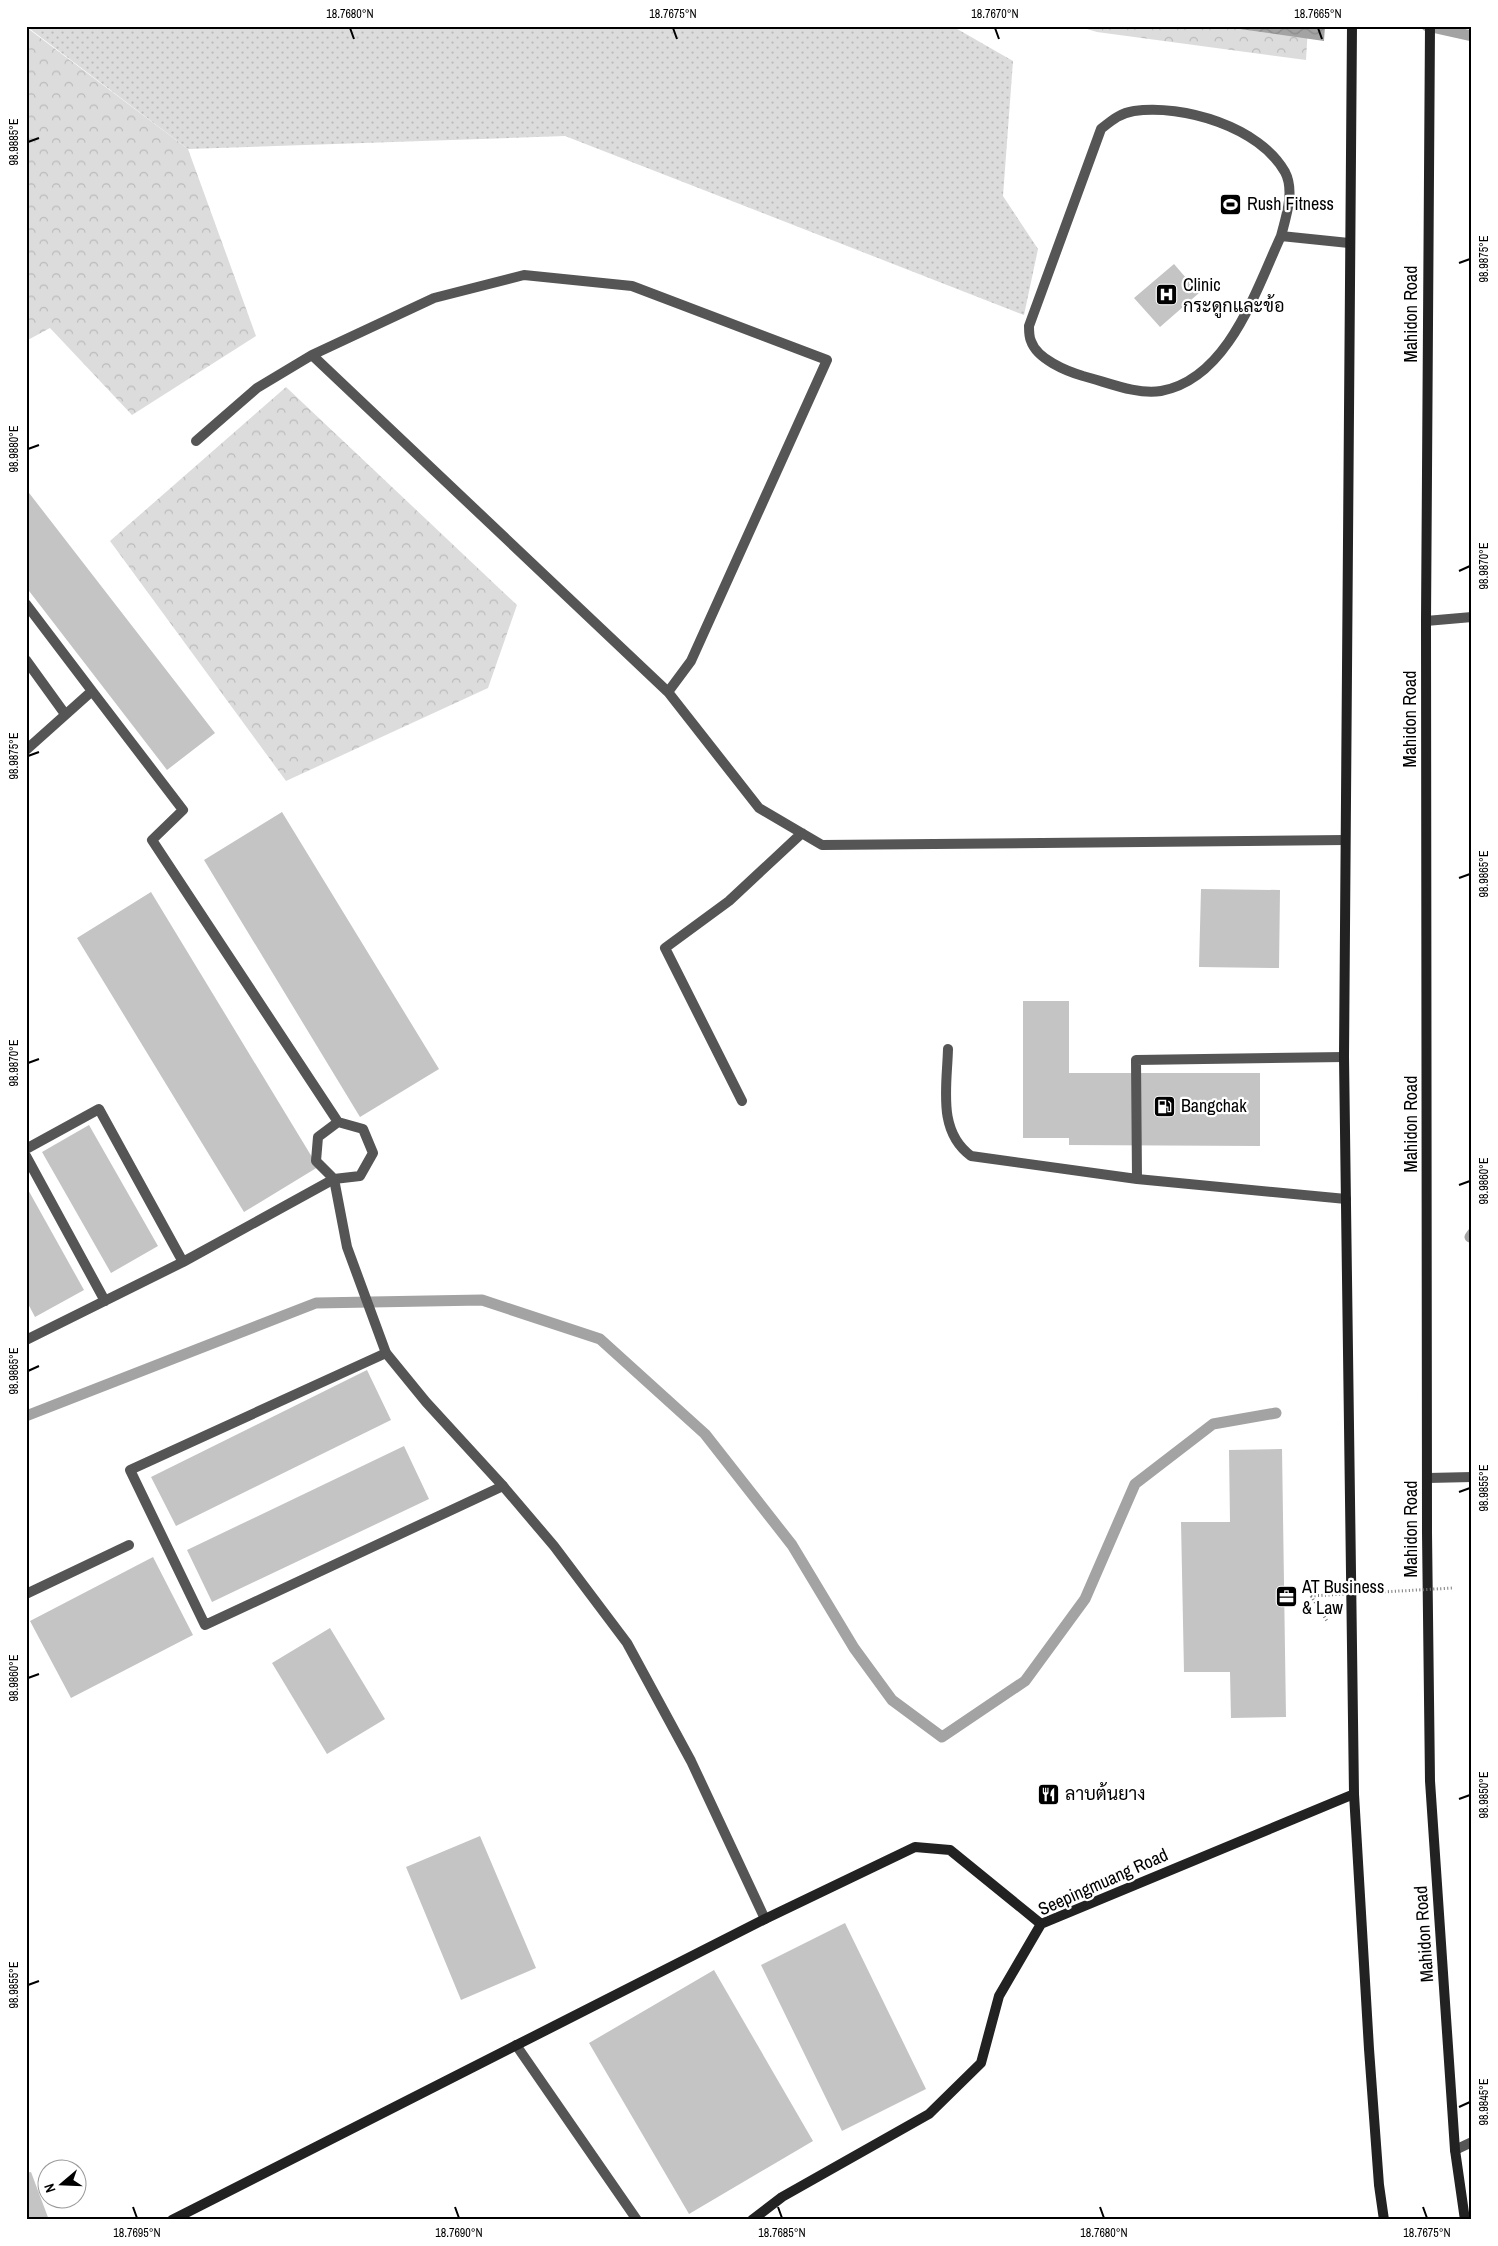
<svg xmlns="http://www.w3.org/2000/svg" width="1498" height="2246" font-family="'Archivo Narrow',Sarabun,sans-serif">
<defs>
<pattern id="grass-dots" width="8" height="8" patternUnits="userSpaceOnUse" patternTransform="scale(1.25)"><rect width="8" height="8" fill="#dcdcdc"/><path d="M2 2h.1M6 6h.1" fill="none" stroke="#bbb" stroke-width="1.8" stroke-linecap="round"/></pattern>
<pattern id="forest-crowns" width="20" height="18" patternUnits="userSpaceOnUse" patternTransform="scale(1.25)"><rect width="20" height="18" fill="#dcdcdc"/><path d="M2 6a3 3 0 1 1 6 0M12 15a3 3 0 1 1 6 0" fill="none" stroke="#bbb"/></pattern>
<pattern id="water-waves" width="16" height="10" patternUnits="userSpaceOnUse" patternTransform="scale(1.25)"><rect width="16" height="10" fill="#a3a3a3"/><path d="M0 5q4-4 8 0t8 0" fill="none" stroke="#8b8b8b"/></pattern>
</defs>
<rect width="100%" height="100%" fill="#fff"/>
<path fill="url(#grass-dots)" d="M 26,26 L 952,26 L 1013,61 L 1003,196 L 1038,249 L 1024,315 L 565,136 L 188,149 Z"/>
<path fill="url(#forest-crowns)" d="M 1077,26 L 1308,26 L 1306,60 L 1097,32 Z
M 26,27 L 188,149 L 256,336 L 132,415 L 50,328 L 26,341 Z
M 286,387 L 517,605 L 488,688 L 286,781 L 110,541 Z"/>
<path fill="url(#water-waves)" d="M 1219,26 L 1325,26 L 1324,41 Z"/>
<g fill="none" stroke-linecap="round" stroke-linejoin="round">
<path stroke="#a3a3a3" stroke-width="11" d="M 1427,26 L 1472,36
M 1470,1237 L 1472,1234
M 26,1416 L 316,1303 L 482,1300 L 600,1339 L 705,1434 L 792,1545 L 854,1648 L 892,1700 L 942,1737 L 1025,1681 L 1085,1599 L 1135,1484 L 1213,1424 L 1276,1413"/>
</g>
<path fill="#c4c4c4" d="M 1174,264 L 1199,293 L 1160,327 L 1134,298 Z
M 26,489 L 215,733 L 167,770 L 26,587 Z
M 282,812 L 439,1069 L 360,1117 L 204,860 Z
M 1201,889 L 1280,890 L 1279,968 L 1199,967 Z
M 151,892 L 318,1167 L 244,1212 L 77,938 Z
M 1023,1001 L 1069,1001 L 1069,1073 L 1260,1073 L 1260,1146 L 1069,1145 L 1069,1138 L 1023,1138 Z
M 89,1125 L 158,1246 L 111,1273 L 42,1152 Z
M 26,1186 L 84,1290 L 35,1317 L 26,1300 Z
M 367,1370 L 391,1420 L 176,1526 L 151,1477 Z
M 404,1446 L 429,1499 L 212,1602 L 187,1550 Z
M 1282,1449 L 1286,1717 L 1231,1718 L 1230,1672 L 1184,1672 L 1181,1522 L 1230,1522 L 1229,1450 Z
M 153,1557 L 193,1635 L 71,1698 L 30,1621 Z
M 330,1628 L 385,1719 L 327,1754 L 272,1663 Z
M 480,1836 L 536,1968 L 461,2000 L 406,1867 Z
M 845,1923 L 926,2089 L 842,2131 L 761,1965 Z
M 714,1970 L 813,2141 L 689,2214 L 589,2043 Z
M 31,2172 L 49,2220 L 26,2220 L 26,2173 Z"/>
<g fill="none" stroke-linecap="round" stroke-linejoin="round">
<path stroke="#777" stroke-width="3" stroke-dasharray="1 2.5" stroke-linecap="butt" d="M 1311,1596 L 1327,1621"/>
<path stroke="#555" stroke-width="10" d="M 1281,236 C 1286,217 1295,191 1285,172 C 1260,127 1183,104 1134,111 C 1120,113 1111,121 1101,129 L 1029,326 C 1029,331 1029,337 1031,341 C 1037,359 1066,371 1083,376 C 1107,382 1136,395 1161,391 C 1228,379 1256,290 1281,236 L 1349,243
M 1426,621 L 1472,617
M 948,1049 C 947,1087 937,1131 971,1156 L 1137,1179
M 1344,1057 L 1136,1060 L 1137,1179 L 1346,1199
M 26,1149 L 99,1109 L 183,1262
M 26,1156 L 105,1301
M 26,1340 L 183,1262 L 334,1179
M 386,1353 L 130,1470 L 205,1625 L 503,1486"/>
<path stroke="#555" stroke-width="10" d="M 312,355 L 668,692 L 759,808 L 822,845 L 1345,840
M 196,441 L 257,388 L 312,355 L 434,298 L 524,275 L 632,286 L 827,360 L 691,661 L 668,692
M 26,604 L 92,691
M 26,660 L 65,714
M 26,750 L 92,691 L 183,810 L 152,840 L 338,1122
M 742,1101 L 665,948 L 729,901 L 802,833
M 334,1179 L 360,1176 L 373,1153 L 363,1129 L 338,1122 L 318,1137 L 316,1161 L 334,1179 L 347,1247 L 386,1353 L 426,1402 L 503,1486 L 554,1546 L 627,1643 L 691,1761 L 765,1919
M 1428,1478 L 1472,1477
M 26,1594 L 129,1545
M 516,2045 L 637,2220
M 1455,2150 L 1472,2142"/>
<path stroke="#222" stroke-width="10" d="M 1352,26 L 1344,1057 L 1354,1794 L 1369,2049 L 1379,2185 L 1384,2220
M 1430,26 L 1426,621 L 1427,1533 L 1430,1781 L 1455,2150 L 1465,2220
M 172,2220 L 765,1919 L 915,1847 L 950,1850 L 1041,1924
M 752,2220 L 782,2197 L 929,2114 L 981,2063 L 999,1996 L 1041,1924 L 1354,1794"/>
<path stroke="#777" stroke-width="3" stroke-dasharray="1 2.5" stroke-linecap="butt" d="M 1311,1596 L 1453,1588"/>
</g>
<path fill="none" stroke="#000" stroke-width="2" d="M 350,28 L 354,39M 673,28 L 677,39M 995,28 L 999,39M 1318,28 L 1322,39M 28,142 L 39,138M 1459,263 L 1470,259M 28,449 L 39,445M 1459,571 L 1470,566M 28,756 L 39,752M 1459,878 L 1470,874M 28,1063 L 39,1059M 1459,1185 L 1470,1181M 28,1371 L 39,1366M 1459,1492 L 1470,1488M 28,1678 L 39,1674M 1459,1799 L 1470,1795M 28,1985 L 39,1981M 1459,2107 L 1470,2102M 133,2207 L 137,2218M 455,2207 L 459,2218M 778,2207 L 782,2218M 1100,2207 L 1104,2218M 1423,2207 L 1427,2218"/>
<defs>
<symbol id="stadium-square" viewBox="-11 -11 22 22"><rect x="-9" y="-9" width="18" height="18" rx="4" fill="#000" stroke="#fff"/><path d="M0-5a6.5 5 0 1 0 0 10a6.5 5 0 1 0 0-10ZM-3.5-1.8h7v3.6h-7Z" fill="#fff"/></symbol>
<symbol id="hospital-square" viewBox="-11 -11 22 22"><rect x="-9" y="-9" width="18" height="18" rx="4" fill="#000" stroke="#fff"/><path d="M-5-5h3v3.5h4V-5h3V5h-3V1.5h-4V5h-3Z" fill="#fff"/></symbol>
<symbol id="fuel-square" viewBox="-11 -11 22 22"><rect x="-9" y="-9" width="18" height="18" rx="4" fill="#000" stroke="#fff"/><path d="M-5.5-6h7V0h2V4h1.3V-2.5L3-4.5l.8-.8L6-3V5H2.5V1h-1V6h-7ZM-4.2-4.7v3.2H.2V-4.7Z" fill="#fff"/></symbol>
<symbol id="office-square" viewBox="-11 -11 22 22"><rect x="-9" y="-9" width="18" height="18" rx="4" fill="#000" stroke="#fff"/><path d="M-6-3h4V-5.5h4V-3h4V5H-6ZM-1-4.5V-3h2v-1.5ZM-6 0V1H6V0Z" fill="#fff"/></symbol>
<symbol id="restaurant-square" viewBox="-11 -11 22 22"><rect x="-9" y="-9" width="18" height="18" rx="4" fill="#000" stroke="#fff"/><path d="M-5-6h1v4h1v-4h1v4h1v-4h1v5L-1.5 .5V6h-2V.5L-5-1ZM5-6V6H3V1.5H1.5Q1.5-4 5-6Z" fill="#fff"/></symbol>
</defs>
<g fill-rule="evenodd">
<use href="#stadium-square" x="1218" y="192" width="25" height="25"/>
<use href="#hospital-square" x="1154" y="282" width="25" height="25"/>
<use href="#fuel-square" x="1152" y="1094" width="25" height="25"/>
<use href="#office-square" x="1274" y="1584" width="25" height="25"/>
<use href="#restaurant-square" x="1036" y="1782" width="25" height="25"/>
</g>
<g text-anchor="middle" stroke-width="4.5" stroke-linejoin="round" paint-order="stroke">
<g font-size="18" fill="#000" stroke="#fff" text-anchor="start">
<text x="1247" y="210">Rush Fitness</text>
<text x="1183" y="291">Clinic<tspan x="1183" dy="21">กระดูกและข้อ</tspan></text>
<text x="1181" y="1112">Bangchak</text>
<text x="1302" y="1593">AT Business<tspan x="1302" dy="21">&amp; Law</tspan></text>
<text x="1065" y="1800">ลาบต้นยาง</text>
</g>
<g font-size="18" fill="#000" stroke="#fff">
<text transform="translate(1411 314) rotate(-90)" y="6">Mahidon Road</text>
<text transform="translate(1410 719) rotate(-90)" y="6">Mahidon Road</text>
<text transform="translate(1411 1124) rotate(-90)" y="6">Mahidon Road</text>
<text transform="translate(1411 1529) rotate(-90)" y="6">Mahidon Road</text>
<text transform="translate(1103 1882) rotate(-24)" y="6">Seepingmuang Road</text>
<text transform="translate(1424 1934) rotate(-94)" y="6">Mahidon Road</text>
</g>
</g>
<rect width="1498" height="2246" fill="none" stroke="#ffffff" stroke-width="55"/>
<g transform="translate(62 2184) rotate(251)"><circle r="24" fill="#ffffff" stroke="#999999"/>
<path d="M0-4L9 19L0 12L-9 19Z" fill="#000000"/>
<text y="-8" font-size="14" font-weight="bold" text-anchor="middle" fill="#000000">N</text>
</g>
<rect x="28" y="28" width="1442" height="2190" fill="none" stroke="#000" stroke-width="2"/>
<g font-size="12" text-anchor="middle" fill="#000">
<text x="350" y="18">18.7680°N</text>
<text x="673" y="18">18.7675°N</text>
<text x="995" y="18">18.7670°N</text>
<text x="1318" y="18">18.7665°N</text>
<text transform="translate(14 142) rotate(-90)" y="4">98.9885°E</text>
<text transform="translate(1484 259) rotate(-90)" y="4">98.9875°E</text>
<text transform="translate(14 449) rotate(-90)" y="4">98.9880°E</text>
<text transform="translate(1484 566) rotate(-90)" y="4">98.9870°E</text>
<text transform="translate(14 756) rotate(-90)" y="4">98.9875°E</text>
<text transform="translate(1484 874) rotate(-90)" y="4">98.9865°E</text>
<text transform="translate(14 1063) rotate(-90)" y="4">98.9870°E</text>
<text transform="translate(1484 1181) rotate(-90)" y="4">98.9860°E</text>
<text transform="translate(14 1371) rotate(-90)" y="4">98.9865°E</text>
<text transform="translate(1484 1488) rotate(-90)" y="4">98.9855°E</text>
<text transform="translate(14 1678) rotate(-90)" y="4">98.9860°E</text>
<text transform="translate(1484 1795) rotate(-90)" y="4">98.9850°E</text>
<text transform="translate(14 1985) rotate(-90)" y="4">98.9855°E</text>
<text transform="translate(1484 2102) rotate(-90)" y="4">98.9845°E</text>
<text x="137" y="2237">18.7695°N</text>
<text x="459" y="2237">18.7690°N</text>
<text x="782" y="2237">18.7685°N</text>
<text x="1104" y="2237">18.7680°N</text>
<text x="1427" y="2237">18.7675°N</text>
</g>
</svg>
